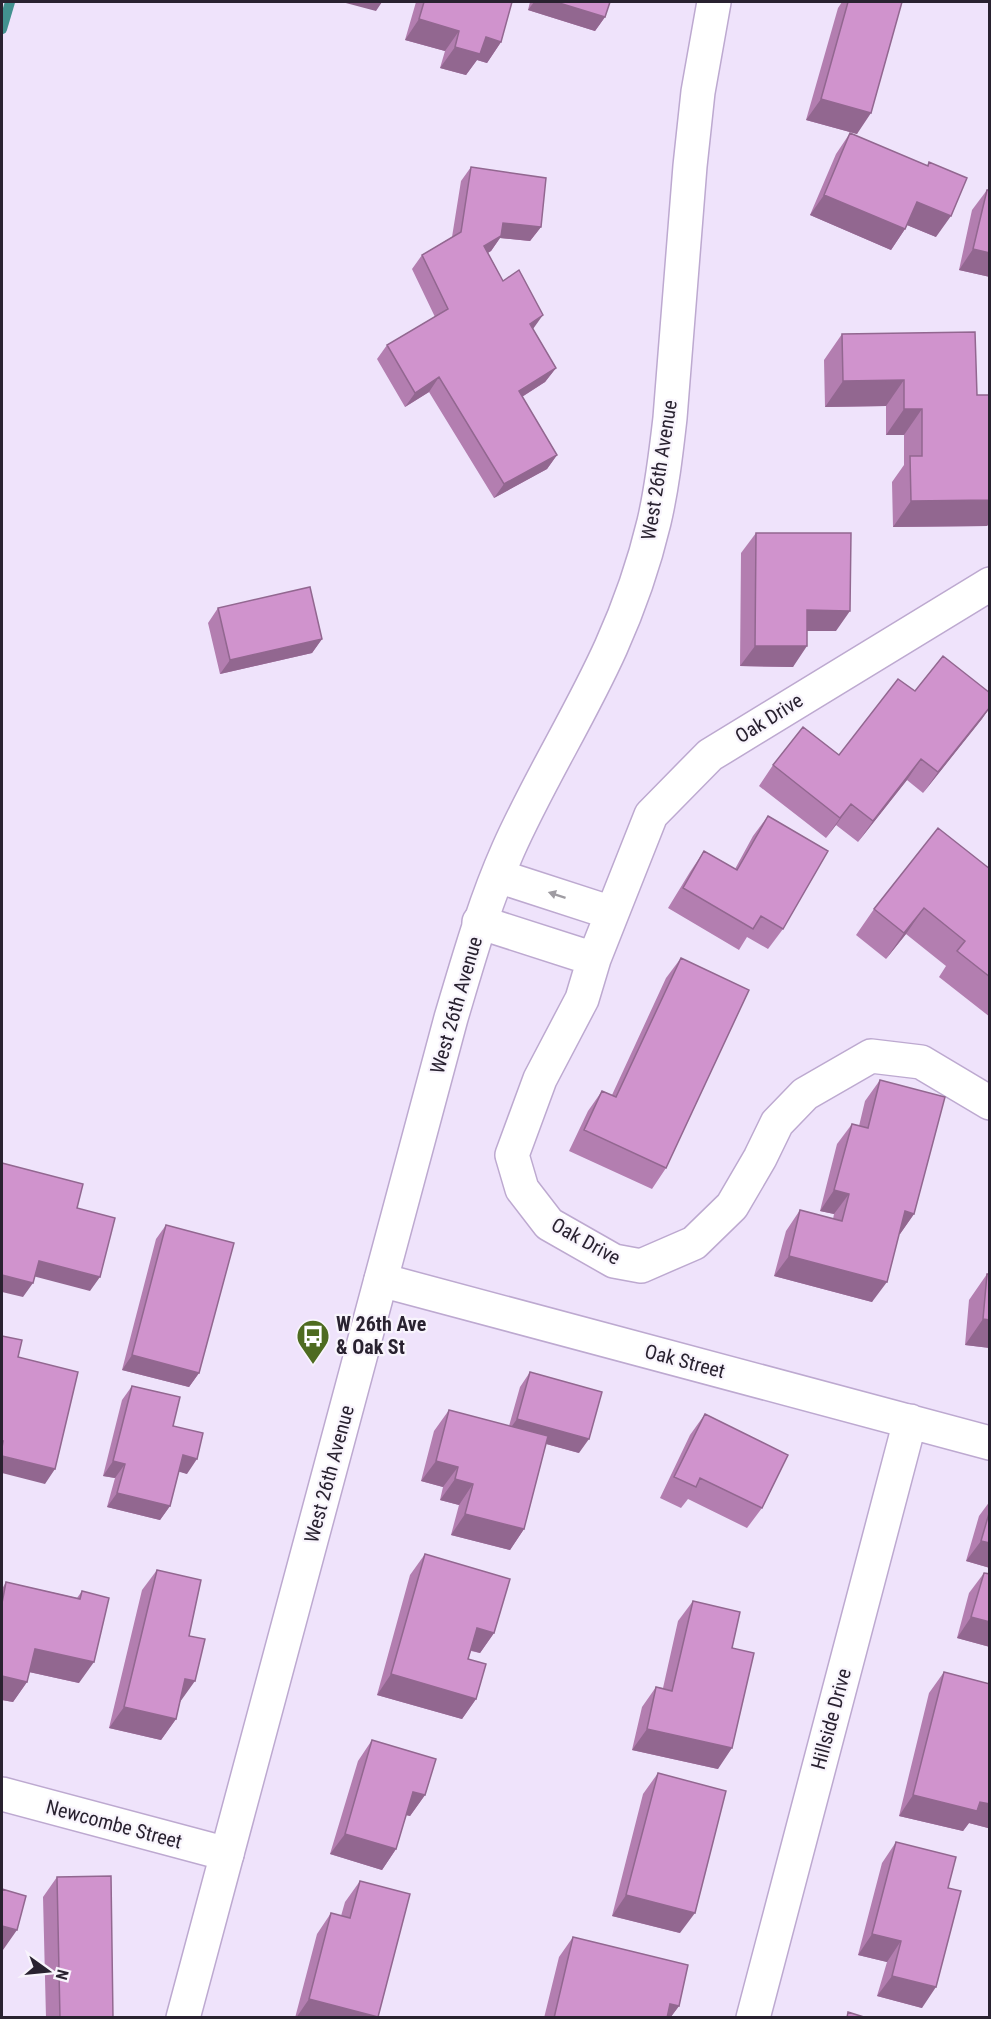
<svg xmlns="http://www.w3.org/2000/svg" width="991" height="2019" font-family="'Roboto Condensed',sans-serif">
<rect width="100%" height="100%" fill="#efe3fb"/>
<g fill="none" stroke-linecap="round" stroke-linejoin="round">
<path stroke="#42918f" stroke-width="10" d="M 2,29 L 10,2"/>
<defs>
<path id="minor" d="M 990,584 L 710,755 L 651,815 L 594,959 L 582,999 L 540,1079 L 512,1155 L 522,1189 L 549,1224 L 614,1261 L 641,1266 L 694,1243 L 732,1206 L 760,1158 L 777,1123 L 805,1094 L 871,1056 L 921,1062 L 990,1103
M 498,876 L 612,913
M 479,922 L 594,959
M 381,1280 L 990,1443
M 2,1794 L 227,1854
M 753,2018 L 910,1421"/>
<path id="tertiary" d="M 183,2018 L 451,1018 C 468,961 484,904 508,850 C 539,780 580,716 611,647 C 629,607 644,564 654,522 C 662,488 666,453 670,418 L 690,166 L 698,92 L 714,2"/>
</defs>
<use href="#minor" stroke="#bda9d0" stroke-width="36"/>
<use href="#tertiary" stroke="#bda9d0" stroke-width="36"/>
<use href="#minor" stroke="#fff" stroke-width="33"/>
<use href="#tertiary" stroke="#fff" stroke-width="33"/>
</g>
<path fill="#b37eb0" d="M 416,2 L 512,2 L 501,42 L 487,63 L 477,60 L 466,75 L 440,68 L 445,51 L 405,40 Z
M 530,2 L 610,2 L 605,17 L 595,31 L 528,10 Z
M 842,2 L 902,2 L 857,134 L 806,120 L 838,8 Z
M 850,133 L 927,166 L 929,162 L 936,237 L 907,225 L 905,229 L 891,250 L 810,215 L 836,154 Z
M 471,167 L 541,227 L 530,241 L 500,238 L 491,251 L 488,253 L 503,281 L 556,368 L 545,382 L 522,397 L 557,455 L 547,469 L 494,498 L 429,392 L 405,407 L 377,359 L 387,345 L 435,317 L 412,269 L 422,255 L 452,237 L 461,181 Z
M 987,190 L 990,277 L 959,270 L 972,210 Z
M 842,334 L 977,395 L 990,395 L 990,522 L 987,526 L 893,527 L 892,482 L 904,465 L 904,435 L 886,435 L 886,406 L 825,407 L 824,360 Z
M 756,533 L 836,631 L 807,631 L 793,667 L 740,666 L 741,553 Z
M 218,608 L 322,639 L 312,653 L 220,674 L 208,623 Z
M 915,691 L 990,693 L 990,708 L 923,793 L 907,780 L 858,842 L 836,825 L 826,838 L 759,786 L 773,765 L 839,755 Z
M 768,816 L 783,929 L 768,949 L 747,937 L 739,950 L 668,908 L 690,872 L 704,851 L 735,869 L 753,836 Z
M 990,869 L 990,1017 L 939,977 L 946,966 L 906,934 L 886,959 L 856,935 L 874,909 Z
M 681,958 L 666,1168 L 652,1189 L 569,1151 L 588,1111 L 602,1091 L 612,1095 L 666,978 Z
M 880,1080 L 914,1214 L 900,1234 L 899,1234 L 872,1302 L 774,1276 L 786,1231 L 800,1210 L 833,1219 L 834,1214 L 820,1211 L 837,1144 L 852,1124 L 859,1126 L 865,1101 Z
M 166,1225 L 199,1373 L 189,1387 L 122,1370 L 156,1239 Z
M 987,1274 L 990,1348 L 965,1345 L 969,1300 Z
M 530,1372 L 579,1453 L 546,1444 L 524,1529 L 510,1550 L 451,1535 L 459,1505 L 440,1500 L 443,1487 L 421,1481 L 434,1431 L 449,1410 L 509,1426 L 520,1387 Z
M 132,1386 L 173,1426 L 187,1474 L 179,1471 L 170,1506 L 160,1520 L 107,1507 L 115,1478 L 103,1476 L 122,1400 Z
M 705,1414 L 762,1508 L 747,1528 L 688,1499 L 681,1508 L 660,1498 L 690,1435 Z
M 990,1501 L 990,1568 L 966,1561 L 979,1516 Z
M 425,1554 L 494,1633 L 480,1653 L 471,1651 L 468,1659 L 476,1699 L 462,1719 L 377,1695 L 410,1575 Z
M 157,1570 L 189,1636 L 180,1702 L 176,1719 L 161,1740 L 109,1728 L 142,1590 Z
M 984,1573 L 990,1647 L 957,1638 L 969,1593 Z
M 6,1582 L 77,1598 L 82,1591 L 79,1683 L 29,1672 L 27,1682 L 13,1702 L 2,1700 L 2,1589 Z
M 693,1601 L 732,1648 L 718,1769 L 632,1750 L 642,1707 L 656,1687 L 663,1688 L 678,1621 Z
M 944,1672 L 990,1684 L 990,1826 L 988,1828 L 969,1823 L 963,1831 L 899,1816 L 929,1693 Z
M 372,1740 L 425,1795 L 410,1816 L 406,1815 L 396,1849 L 382,1870 L 330,1854 L 358,1761 Z
M 658,1773 L 680,1933 L 612,1916 L 643,1794 Z
M 896,1842 L 948,1888 L 922,2008 L 877,1996 L 887,1962 L 858,1955 L 882,1863 Z
M 57,1877 L 113,2018 L 46,2018 L 43,1897 Z
M 360,1881 L 378,2018 L 295,2018 L 317,1934 L 331,1913 L 341,1916 L 345,1902 Z
M 573,1937 L 679,2006 L 670,2018 L 544,2018 L 559,1957 Z"/>
<path fill="#926790" d="M 342,2 L 382,2 L 376,11 Z
M 534,2 L 556,2 L 605,17 L 595,31 L 528,10 Z
M 419,19 L 459,31 L 445,51 L 405,40 Z
M 486,37 L 501,42 L 487,63 L 477,60 L 466,75 L 440,68 L 455,47 Z
M 821,99 L 871,113 L 857,134 L 806,120 Z
M 824,195 L 905,229 L 891,250 L 810,215 Z
M 917,202 L 951,216 L 936,237 L 902,223 Z
M 503,223 L 541,227 L 530,241 L 500,238 L 491,251 L 474,260 L 484,246 Z
M 973,249 L 990,253 L 990,277 L 959,270 Z
M 543,315 L 533,329 L 530,324 Z
M 556,368 L 545,382 L 509,405 L 519,391 Z
M 439,377 L 429,392 L 405,407 L 415,393 Z
M 904,380 L 886,406 L 825,407 L 843,381 Z
M 904,409 L 922,409 L 904,435 L 886,435 Z
M 557,455 L 547,469 L 494,498 L 504,484 Z
M 990,500 L 990,522 L 987,526 L 893,527 L 911,501 Z
M 807,610 L 850,611 L 836,631 L 793,631 Z
M 322,639 L 312,653 L 220,674 L 230,660 Z
M 755,646 L 807,646 L 793,667 L 740,666 Z
M 990,707 L 982,719 L 923,793 L 938,772 Z
M 921,759 L 907,780 L 858,842 L 873,821 Z
M 851,804 L 836,825 L 826,838 L 840,818 Z
M 924,908 L 906,934 L 886,959 L 904,933 Z
M 834,1190 L 849,1194 L 834,1214 L 820,1211 Z
M 905,1211 L 914,1214 L 900,1234 L 890,1232 Z
M 789,1256 L 887,1282 L 872,1302 L 774,1276 Z
M 39,1261 L 100,1277 L 90,1291 L 29,1275 Z
M 2,1275 L 33,1283 L 23,1297 L 2,1292 Z
M 983,1319 L 990,1320 L 990,1348 L 965,1345 Z
M 132,1355 L 199,1373 L 189,1387 L 122,1370 Z
M 517,1419 L 589,1439 L 579,1453 L 507,1433 Z
M 183,1455 L 197,1459 L 187,1474 L 173,1470 Z
M 2,1456 L 55,1469 L 45,1484 L 2,1473 Z
M 113,1461 L 125,1464 L 115,1478 L 103,1476 Z
M 436,1461 L 458,1467 L 443,1487 L 421,1481 Z
M 455,1479 L 473,1484 L 459,1505 L 440,1500 Z
M 117,1493 L 170,1506 L 160,1520 L 107,1507 Z
M 465,1514 L 524,1529 L 510,1550 L 451,1535 Z
M 981,1541 L 990,1543 L 990,1568 L 966,1561 Z
M 971,1617 L 990,1622 L 990,1647 L 957,1638 Z
M 477,1628 L 494,1633 L 480,1653 L 463,1648 Z
M 35,1649 L 94,1662 L 79,1683 L 20,1670 Z
M 391,1674 L 476,1699 L 462,1719 L 377,1695 Z
M 2,1676 L 27,1682 L 13,1702 L 2,1700 Z
M 185,1679 L 195,1681 L 180,1702 L 171,1700 Z
M 124,1707 L 176,1719 L 161,1740 L 109,1728 Z
M 647,1729 L 732,1748 L 718,1769 L 632,1750 Z
M 413,1792 L 425,1795 L 410,1816 L 398,1813 Z
M 913,1795 L 980,1802 L 990,1804 L 990,1826 L 988,1828 L 969,1823 L 963,1831 L 899,1816 Z
M 345,1834 L 396,1849 L 382,1870 L 330,1854 Z
M 626,1895 L 695,1913 L 680,1933 L 612,1916 Z
M 2,1926 L 17,1930 L 3,1950 L 2,1950 Z
M 872,1934 L 901,1941 L 887,1962 L 858,1955 Z
M 892,1976 L 936,1987 L 922,2008 L 877,1996 Z
M 309,1999 L 378,2017 L 296,2018 Z
M 670,2004 L 679,2006 L 670,2018 L 661,2018 Z"/>
<path fill="#d093cd" stroke="#926790" stroke-width="1.5" d="M 424,2 L 512,2 L 501,42 L 486,37 L 480,54 L 455,47 L 459,31 L 419,19 Z
M 556,2 L 610,2 L 605,17 Z
M 848,2 L 902,2 L 871,113 L 821,99 Z
M 850,133 L 928,166 L 929,162 L 967,178 L 951,216 L 917,202 L 905,229 L 824,195 Z
M 471,167 L 546,178 L 541,227 L 503,223 L 501,236 L 484,246 L 503,281 L 519,270 L 543,315 L 530,324 L 556,368 L 519,391 L 557,455 L 504,484 L 439,377 L 415,393 L 387,345 L 448,309 L 422,255 L 461,232 Z
M 987,190 L 990,190 L 990,253 L 973,249 Z
M 975,332 L 977,395 L 990,395 L 990,500 L 911,501 L 910,456 L 922,456 L 922,409 L 904,409 L 904,380 L 843,381 L 842,334 Z
M 756,533 L 851,533 L 850,611 L 807,610 L 807,646 L 755,646 Z
M 310,587 L 322,639 L 230,660 L 218,608 Z
M 943,656 L 990,693 L 990,707 L 938,772 L 921,759 L 873,821 L 851,804 L 840,818 L 773,765 L 803,727 L 839,755 L 898,679 L 915,691 Z
M 768,816 L 828,851 L 783,929 L 761,916 L 753,929 L 683,888 L 704,851 L 737,870 Z
M 938,828 L 990,869 L 990,977 L 957,951 L 965,941 L 924,908 L 904,933 L 874,909 Z
M 681,958 L 749,990 L 666,1168 L 584,1130 L 602,1091 L 616,1097 Z
M 880,1080 L 945,1097 L 914,1214 L 905,1211 L 887,1282 L 789,1256 L 800,1210 L 842,1221 L 849,1194 L 834,1190 L 852,1124 L 868,1128 Z
M 2,1163 L 83,1184 L 77,1208 L 115,1218 L 100,1277 L 39,1261 L 33,1283 L 2,1275 Z
M 166,1225 L 234,1243 L 199,1373 L 132,1355 Z
M 987,1274 L 990,1274 L 990,1320 L 983,1319 Z
M 2,1336 L 22,1340 L 18,1357 L 78,1372 L 55,1469 L 2,1456 L 2,1448 L 3,1441 L 2,1441 Z
M 530,1372 L 602,1392 L 589,1439 L 517,1419 Z
M 132,1386 L 180,1397 L 173,1426 L 203,1433 L 197,1459 L 183,1455 L 170,1506 L 117,1493 L 125,1464 L 113,1461 Z
M 449,1410 L 548,1436 L 524,1529 L 465,1514 L 473,1484 L 455,1479 L 458,1467 L 436,1461 Z
M 705,1414 L 788,1455 L 762,1508 L 700,1478 L 696,1487 L 674,1477 Z
M 990,1510 L 990,1543 L 981,1541 Z
M 425,1554 L 510,1579 L 494,1633 L 477,1628 L 468,1659 L 486,1664 L 476,1699 L 391,1674 Z
M 157,1570 L 201,1580 L 189,1636 L 205,1639 L 195,1681 L 185,1679 L 176,1719 L 124,1707 Z
M 984,1573 L 990,1574 L 990,1622 L 971,1617 Z
M 6,1582 L 80,1599 L 82,1591 L 109,1598 L 94,1662 L 35,1649 L 27,1682 L 2,1676 L 2,1603 Z
M 693,1601 L 740,1612 L 732,1648 L 754,1653 L 732,1748 L 647,1729 L 656,1687 L 672,1691 Z
M 944,1672 L 990,1684 L 990,1804 L 980,1802 L 977,1811 L 913,1795 Z
M 372,1740 L 436,1759 L 425,1795 L 413,1792 L 396,1849 L 345,1834 Z
M 658,1773 L 726,1791 L 695,1913 L 626,1895 Z
M 896,1842 L 956,1857 L 948,1888 L 961,1891 L 936,1987 L 892,1976 L 901,1941 L 872,1934 Z
M 111,1876 L 113,2018 L 60,2018 L 57,1877 Z
M 360,1881 L 410,1894 L 378,2017 L 309,1999 L 331,1913 L 350,1918 Z
M 2,1889 L 26,1896 L 17,1930 L 2,1926 Z
M 573,1937 L 688,1965 L 679,2006 L 670,2004 L 667,2018 L 554,2018 Z
M 848,2012 L 867,2018 L 847,2018 Z"/>
<defs><path id="oneway-solid" d="M-6-.8H1V-3.2L6.5 0L1 3.2V.8H-6Z" transform="scale(1.5)"/></defs>
<use fill="#9f9ca2" href="#oneway-solid" transform="translate(557 895) rotate(-162)"/>
<defs>
<symbol id="bus-pin" viewBox="-11 -11 22 30"><path d="M0 17L-7.5 6A9.5 9.5 0 1 1 7.5 6Z" fill="#4e6b20" stroke="#f8f4fc"/><path d="M-5-6H5V4H4V6H2V4H-2V6H-4V4H-5ZM-3.5-4V0h7V-4ZM-3.5 1.2v1.5H-2V1.2ZM2 1.2v1.5H3.5V1.2Z" fill="#fff"/></symbol>
</defs>
<g fill-rule="evenodd">
<use href="#bus-pin" x="294" y="1317" width="38" height="52"/>
</g>
<g text-anchor="middle" stroke-width="4.5" stroke-linejoin="round" paint-order="stroke">
<g font-size="20" fill="#292230" stroke="#f8f4fc">
<text transform="translate(659 470) rotate(-81)" y="7">West 26th Avenue</text>
<text transform="translate(769 718) rotate(-32)" y="7">Oak Drive</text>
<text transform="translate(456 1005) rotate(-74)" y="7">West 26th Avenue</text>
<text transform="translate(586 1241) rotate(29)" y="7">Oak Drive</text>
<text transform="translate(685 1361) rotate(15)" y="7">Oak Street</text>
<text transform="translate(329 1474) rotate(-75)" y="7">West 26th Avenue</text>
<text transform="translate(831 1719) rotate(-75)" y="7">Hillside Drive</text>
<text transform="translate(114 1824) rotate(15)" y="7">Newcombe Street</text>
</g>
<g font-size="20" font-weight="bold" fill="#292230" stroke="#f8f4fc" text-anchor="start">
<text x="336" y="1331">W 26th Ave<tspan x="336" dy="23">&amp; Oak St</tspan></text>
</g>
</g>
<rect width="991" height="2019" fill="none" stroke="#292230" stroke-width="6"/>
<g transform="translate(48 1971) rotate(105)" stroke="#f8f4fc" stroke-width="4.5" paint-order="stroke">
<path d="M0-4.5L10 22L0 15L-10 22Z" fill="#292230"/>
<text y="-9" font-size="16" font-weight="bold" text-anchor="middle" fill="#292230">N</text>
</g>
</svg>
